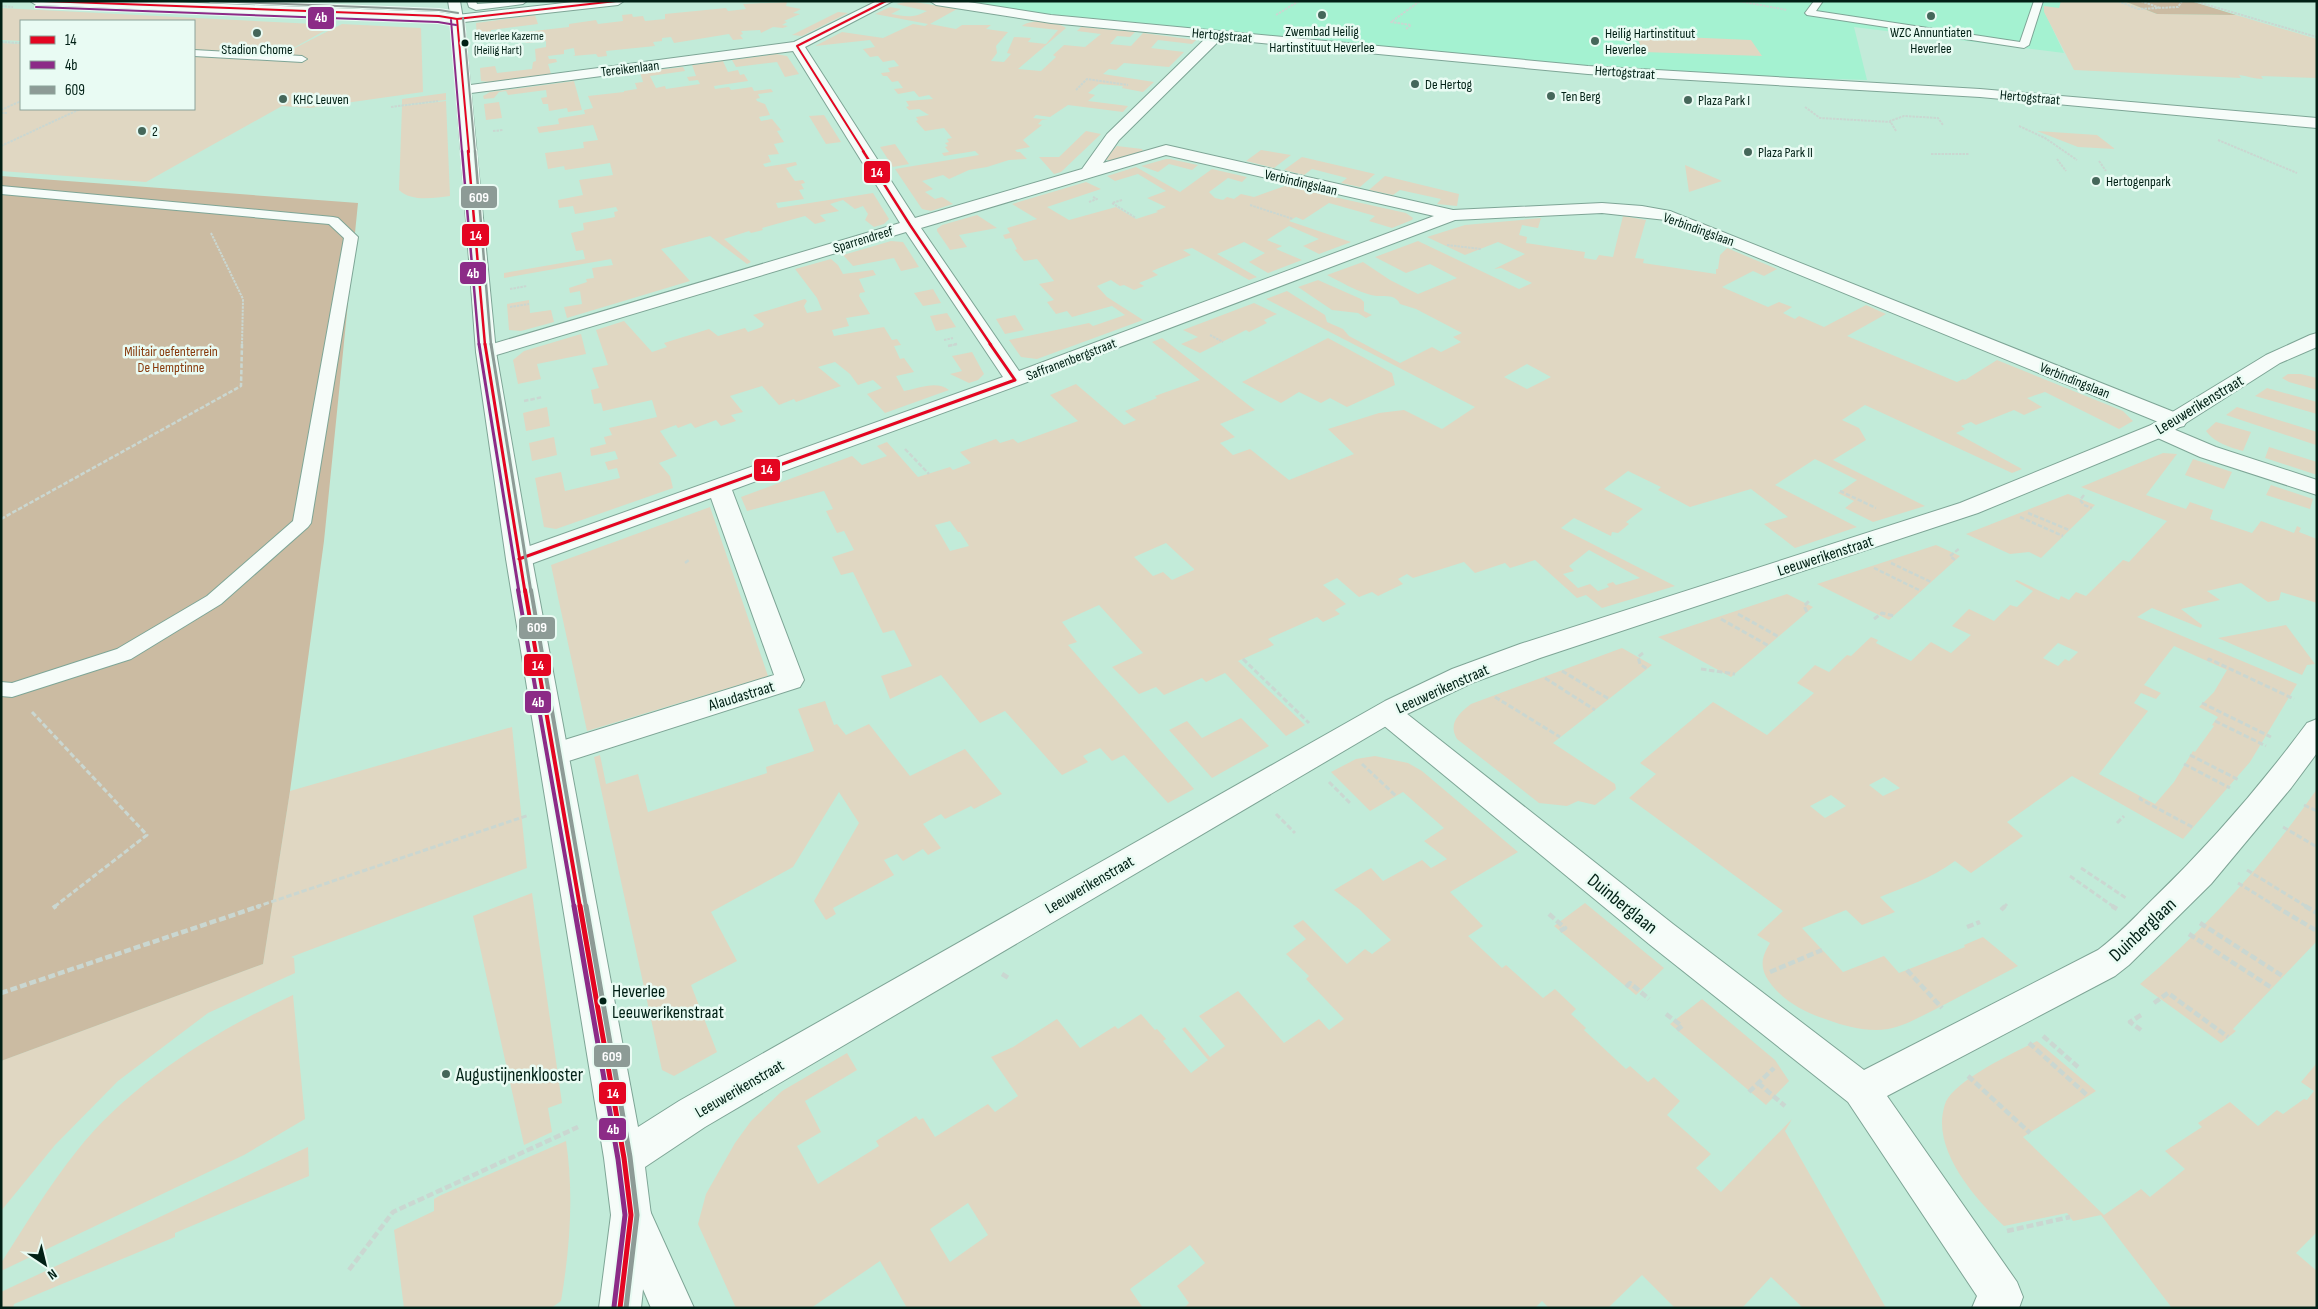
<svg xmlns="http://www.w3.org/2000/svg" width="2318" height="1309" font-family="'Sofia Sans Condensed',sans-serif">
<rect width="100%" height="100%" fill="#c2ebd9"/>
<path fill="#a4f2d1" d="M 963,1 L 2191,1 L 2236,15 L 2045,13 L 2064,53 L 1854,27 L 1867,80 L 1723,75 L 1557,63 L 1040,13 Z"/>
<path fill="#e0d7c2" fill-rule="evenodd" d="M 909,1 L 957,9 L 930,24 L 956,29 L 962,25 L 991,25 L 986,29 L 1008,32 L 996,46 L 997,53 L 991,61 L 1004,62 L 1011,54 L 1007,53 L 1014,37 L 1031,38 L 1028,42 L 1046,44 L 1058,30 L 1022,26 C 1032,18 1056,21 1066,28 L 1018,69 L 1041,71 L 1056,57 L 1053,55 L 1064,45 L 1085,47 L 1101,34 L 1077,31 L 1081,27 L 1135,32 L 1130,37 L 1117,36 L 1110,44 L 1131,46 L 1143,33 L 1196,40 L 1192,44 L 1158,40 L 1151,48 L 1184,52 L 1169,67 L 1124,63 L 1116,70 L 1109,69 L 1103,74 L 1154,82 L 1143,92 L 1122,88 L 1123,86 L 1099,84 L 1088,93 L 1095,95 L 1088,101 L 1128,106 L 1123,112 L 1068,105 L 1050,117 L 1036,115 L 1033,118 L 1048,120 L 1042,120 L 1038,124 L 1042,125 L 1023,140 L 1030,147 L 1015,150 L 1017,152 L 1020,152 L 1027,159 L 1009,160 L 987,167 L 969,170 L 949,179 L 943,175 L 922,181 L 933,189 L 925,192 L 935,199 L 942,197 L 953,204 L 931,211 L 922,209 L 895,169 L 979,155 L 975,151 L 944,156 L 942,153 L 949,152 L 945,147 L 948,146 L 945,143 L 949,142 L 947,139 L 952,138 L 944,128 L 925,131 L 916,121 L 918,120 L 916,117 L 929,115 L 919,109 L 909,110 L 906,107 L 909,106 L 906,101 L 933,99 L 929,95 L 919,97 L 914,91 L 898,94 L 894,89 L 903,88 L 898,81 L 892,82 L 887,76 L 883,76 L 881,73 L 890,72 L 888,68 L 899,66 L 894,60 L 883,62 L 878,56 L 870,57 L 863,49 L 875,47 L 870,40 L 815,46 L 842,32 L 883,38 L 913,24 L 925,26 L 928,24 L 875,14 L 890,7 L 901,9 L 891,14 C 904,16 912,19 927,11 L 896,4 Z
M 2061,1 L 2124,1 L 2157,14 L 2236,15 L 2317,39 L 2317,78 L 2261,76 L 2263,79 C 2254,79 2248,76 2239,75 L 2241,78 L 2074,70 L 2044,12 L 2044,6 L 2059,8 Z
M 787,2 L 786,6 L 801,9 L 793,13 L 800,14 L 784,21 L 787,22 L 782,25 L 788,26 L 783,28 L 773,27 L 761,33 L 760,30 L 741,31 L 743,34 L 740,35 L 743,39 L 733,40 L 729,34 L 674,43 L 671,37 L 662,38 L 662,41 L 653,42 L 655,46 L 606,51 L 607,56 L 598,57 L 596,54 L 573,56 L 575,55 L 574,48 L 564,50 L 564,54 L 548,56 L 549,59 L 556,59 L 557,62 L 548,64 L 551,74 L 489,82 L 481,81 L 480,68 L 495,66 L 497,73 L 532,69 L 533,62 L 536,61 L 535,49 L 546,47 L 546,41 L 526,43 L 522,38 L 517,39 L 516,33 L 569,27 L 569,24 L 596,20 L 598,24 L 623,21 L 622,15 L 632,14 L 633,17 L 643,16 L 645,21 L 665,19 L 665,14 L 726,8 L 728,11 L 746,9 L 743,4 Z
M 1,8 L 335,25 L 277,57 L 342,24 L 421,28 L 423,92 L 310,108 L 282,106 L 146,182 L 1,171 L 1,43 L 21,44 L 21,109 L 194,109 L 194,21 L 21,21 L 21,41 L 1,40 Z
M 838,12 L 848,13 L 802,36 L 792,35 Z
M 535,15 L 538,24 L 491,30 L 491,36 L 477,38 L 476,23 Z
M 1636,35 L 1751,40 L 1762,56 L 1643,52 Z
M 776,54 L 787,56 L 799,74 L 785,77 L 777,62 L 736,67 L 732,60 Z
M 723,61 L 728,72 L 738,70 L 740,75 L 744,74 L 748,81 L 714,86 L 715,89 L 729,87 L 731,90 L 752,87 L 754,91 L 771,89 L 773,92 L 758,94 L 760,98 L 756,99 L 757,101 L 765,104 L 770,115 L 759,117 L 761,121 L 772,119 L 781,130 L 777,131 L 784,142 L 774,144 L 779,154 L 768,155 L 771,162 L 763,164 L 765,167 L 796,162 L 797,165 L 786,168 L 795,181 L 803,180 L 805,183 L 801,184 L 804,189 L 799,190 L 804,199 L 776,203 L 778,208 L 873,193 L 889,219 L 884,224 L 874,227 L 865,220 L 868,214 L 863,206 L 855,209 L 843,200 L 830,204 L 839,211 L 820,215 L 826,221 L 815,224 L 805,216 L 762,228 L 763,230 L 751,233 L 749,231 L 724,239 L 751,262 L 747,264 L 710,236 L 661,249 L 690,281 L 567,318 L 564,307 L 582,304 L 580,291 L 570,293 L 569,288 L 587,282 L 586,279 L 594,278 L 592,268 L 613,265 L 611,259 L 504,278 L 504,273 L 585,259 L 583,250 L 576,251 L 571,233 L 584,230 L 583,223 L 615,217 L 614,212 L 618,211 L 616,207 L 575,214 L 573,206 L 559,208 L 558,200 L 583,195 L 579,180 L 613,175 L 610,163 L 565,170 L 564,166 L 548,169 L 545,153 L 584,148 L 583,142 L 598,140 L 593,125 L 539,133 L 537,127 L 559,124 L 558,119 L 560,118 L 585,114 L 584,110 L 593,108 L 588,96 L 624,92 L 624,91 L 637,89 L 635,83 L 643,82 L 640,72 L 683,67 L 685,71 L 650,76 L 656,88 L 665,86 L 666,89 L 700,84 L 698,80 L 689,81 L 687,77 L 696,76 L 692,65 Z
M 574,81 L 582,110 L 568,112 L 567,108 L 549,111 L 548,104 L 543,104 L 541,98 L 547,97 L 546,90 L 508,95 L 506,91 L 499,92 L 494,98 L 484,99 L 483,96 L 490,92 Z
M 446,93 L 446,100 L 402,105 L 402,99 Z
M 446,101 L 450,196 C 434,198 411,202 399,190 L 402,106 Z
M 499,102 L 502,118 L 486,120 L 484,104 Z
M 824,115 L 841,142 L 826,144 L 809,116 Z
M 1086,131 L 1101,134 L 1061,172 L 1054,174 L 1039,157 L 1059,157 Z
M 2037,131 L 2097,135 L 2115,149 L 2078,147 Z
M 895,144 L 909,164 L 893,167 L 880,147 Z
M 1117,146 L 1142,149 L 1143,151 L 1111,161 L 1105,159 Z
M 1261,150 L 1291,155 L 1274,168 L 1246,161 Z
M 1302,157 L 1375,174 L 1360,187 L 1341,183 L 1347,178 L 1312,169 L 1304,175 L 1284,170 Z
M 1166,159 L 1170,159 L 1198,165 L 1192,170 L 1169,164 L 1158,172 L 1141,166 Z
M 1685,165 L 1722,181 L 1689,192 Z
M 1136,167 L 1180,192 L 1212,169 L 1247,177 L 1242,182 L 1228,178 L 1209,192 L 1215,198 L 1223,200 L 1227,197 L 1234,199 L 1241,194 L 1254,197 L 1285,186 L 1406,213 L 1413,218 L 1412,220 L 1392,228 L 1369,221 L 1375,216 L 1329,203 L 1303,220 L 1296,217 L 1289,221 L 1351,242 L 1319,254 L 1303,246 L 1319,239 L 1289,226 L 1267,240 L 1282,246 L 1276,249 L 1302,260 L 1268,273 L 1249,262 L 1265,253 L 1244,242 L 1217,254 L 1257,277 L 1249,280 L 1192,248 L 1183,250 L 1191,255 L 1152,271 L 1158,275 L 1139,283 L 1144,286 L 1134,290 L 1124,285 L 1120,286 L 1111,280 L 1097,286 L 1107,297 L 1143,320 L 1037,359 L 1021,357 L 1009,340 L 1089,323 L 1093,326 L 1125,315 L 1112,306 L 1072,317 L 1067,311 L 1056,314 L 1047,302 L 1054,300 L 1039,284 L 1054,281 L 1037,259 L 1024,261 L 1015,250 L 1017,249 L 1011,238 L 1005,239 L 1003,235 L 1010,233 L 1007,228 L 1037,219 L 1012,204 L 1086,182 L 1101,189 L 1047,207 L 1069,220 L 1116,207 L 1136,219 L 1158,212 L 1156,211 L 1166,207 L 1147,198 L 1166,191 L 1138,174 L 1115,181 L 1107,176 Z
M 1385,176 L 1459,194 L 1457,206 L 1437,204 L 1441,199 L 1400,190 L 1393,195 L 1369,190 Z
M 977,215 L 997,228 L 959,235 L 967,247 L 950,250 L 937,231 L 937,229 L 942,225 Z
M 1623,216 L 1646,220 L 1635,258 L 1644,259 L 1643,263 L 1716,274 L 1716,269 L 1718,269 L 1720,255 L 1727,248 L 1777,269 L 1764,276 L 1753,271 L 1722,287 L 1768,307 L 1779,302 L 1792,307 L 1783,313 L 1795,319 L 1799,316 L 1824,327 L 1866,305 L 1886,314 L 1847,336 L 1957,382 L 1963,379 L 1965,380 L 1997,360 L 2123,411 L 2133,421 L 2119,429 L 2045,392 L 2027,398 L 2042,407 L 2024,415 L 2014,410 L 1976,425 L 1971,422 L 1961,426 L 1965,429 L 1956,433 L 2022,469 L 2012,473 L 1865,405 L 1842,420 L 1859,428 L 1866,440 L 1833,460 L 1925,506 L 1873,522 L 1845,508 L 1854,501 L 1838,493 L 1857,480 L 1815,459 L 1775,485 L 1857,527 L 1795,548 L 1764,524 L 1788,517 L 1751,489 L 1690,507 L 1658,490 L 1661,487 L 1628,471 L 1604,489 L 1643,509 L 1626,522 L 1629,524 L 1618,533 L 1612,532 L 1611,536 L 1574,518 L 1561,528 L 1675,586 L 1602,608 L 1586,595 L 1577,598 L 1535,560 L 1510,568 L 1505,563 L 1475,573 L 1464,562 L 1413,578 L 1407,574 L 1398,579 L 1403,584 L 1378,596 L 1372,592 L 1359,597 L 1337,578 L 1323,585 L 1346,604 L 1335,610 L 1340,614 L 1323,622 L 1317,617 L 1268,639 L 1274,645 L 1238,661 L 1305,725 L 1286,736 L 1225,673 L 1206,682 L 1202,678 L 1164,695 L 1156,687 L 1139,694 L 1112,667 L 1143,653 L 1099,605 L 1062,622 L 1077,642 L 1068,645 L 1194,789 L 1168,803 L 1124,755 L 1112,761 L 1100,748 L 1083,756 L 1088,762 L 1062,775 L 1005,711 L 980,723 L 941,675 L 890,699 L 881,676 L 912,666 L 894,630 L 883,633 L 853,572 L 841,575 L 832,557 L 854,550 L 844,531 L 837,533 L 826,511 L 833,509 L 824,491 L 747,511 L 741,497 L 852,456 L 862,465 L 887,456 L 877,446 L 887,442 L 918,477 L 950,467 L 953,470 L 971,463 L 960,452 L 996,439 L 1000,443 L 1013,439 L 1018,443 L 1078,421 L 1050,395 L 1076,384 L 1124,425 L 1136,420 L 1125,411 L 1157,398 L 1155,396 L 1200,380 L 1152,342 L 1162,338 L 1255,410 L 1220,424 L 1235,437 L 1220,443 L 1233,455 L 1250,449 L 1289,480 L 1354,454 L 1328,429 L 1379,413 L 1404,410 L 1442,429 L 1475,407 L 1266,299 L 1287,291 L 1325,315 L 1327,322 L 1343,329 L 1349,336 L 1400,363 L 1432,347 L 1441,352 L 1461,342 L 1453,337 L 1462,333 L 1416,309 L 1400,304 C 1394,292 1382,298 1371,295 C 1356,291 1341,282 1327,275 L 1363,262 L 1390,280 L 1418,294 L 1457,278 L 1430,264 L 1406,273 L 1375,257 L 1418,241 L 1519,289 L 1532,283 L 1501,268 L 1494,269 L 1525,254 L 1498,242 L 1465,255 L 1427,237 L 1465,225 L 1541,218 L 1538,228 L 1522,225 L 1519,235 L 1527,237 L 1526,243 L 1585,252 L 1584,258 L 1596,260 L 1599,255 L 1613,257 ZM 1527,364 L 1551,377 L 1527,389 L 1504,377 ZM 950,521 L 958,532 L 960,532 L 969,546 L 950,551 L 935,525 ZM 1166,543 L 1194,569 L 1194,570 L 1172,580 L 1163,572 L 1153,576 L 1134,557 ZM 1589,550 L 1640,578 L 1616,585 L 1613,582 L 1607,584 L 1609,587 L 1598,591 L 1590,584 L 1578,588 L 1563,574 L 1574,571 L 1569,566 Z
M 891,241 L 903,242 L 919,267 L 901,271 L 894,258 L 853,266 L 843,255 Z
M 831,259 L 838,265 L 843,274 L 873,270 L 876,275 L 859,279 L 865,292 L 860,293 L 859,296 L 870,314 L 846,318 L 849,326 L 832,330 L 834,336 L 884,327 L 892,340 L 897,339 L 901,345 L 894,346 L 900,359 L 904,358 L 914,372 L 896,376 L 904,391 C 918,389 936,380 949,390 L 885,413 L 867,394 L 882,388 L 873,380 L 858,385 L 850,374 L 835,362 L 818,367 L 841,386 L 796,402 L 794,399 L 779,405 L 762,386 L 730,396 L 743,412 L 731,415 L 736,421 L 721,426 L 716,420 L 695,428 L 691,423 L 678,428 L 676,425 L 660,431 L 677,456 L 659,463 L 670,476 L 673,488 L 556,529 L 544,527 L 535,478 L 561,472 L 565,491 L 620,478 L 617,468 L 608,470 L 605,462 L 618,459 L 615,451 L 591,456 L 590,448 L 606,444 L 604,437 L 612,435 L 609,428 L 657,417 L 652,400 L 603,411 L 601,403 L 594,404 L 591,390 L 599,388 L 592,368 L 608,365 L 596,330 L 624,321 L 652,352 L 667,347 L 664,343 L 709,329 L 718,336 L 745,328 L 748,332 L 762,327 L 764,324 L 753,315 L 805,299 L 807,301 L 804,306 L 807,313 L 822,310 L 817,298 L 795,269 Z
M 1318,280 L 1361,299 L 1364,302 L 1364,311 L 1372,315 L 1366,318 L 1358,313 L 1332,310 L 1298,287 Z
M 933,289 L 941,303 L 923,306 L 914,293 Z
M 529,300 L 530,313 L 551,310 L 554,322 L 521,331 L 509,330 L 507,304 Z
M 1254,303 L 1277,314 L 1264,320 L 1267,323 L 1249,332 L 1246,330 L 1200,353 L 1181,344 L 1198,337 L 1183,330 Z
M 947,313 L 956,327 L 936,331 L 930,316 Z
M 1015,315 L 1024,330 L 1005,334 L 996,319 Z
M 581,334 L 586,354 L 537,364 L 541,379 L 518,384 L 513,360 L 524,351 Z
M 1328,338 L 1392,373 L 1395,385 L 1347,407 L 1330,398 L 1321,403 L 1299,392 L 1281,403 L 1242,382 Z
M 972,352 L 984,374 L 978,380 L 969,383 L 950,374 L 962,371 L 952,356 Z
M 2288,374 L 2301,374 L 2317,378 L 2317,390 L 2289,382 L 2282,378 Z
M 2267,388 L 2317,402 L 2317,414 L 2255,396 Z
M 547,407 L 550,426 L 526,431 L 523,413 Z
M 2237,407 L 2317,432 L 2317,448 L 2316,445 L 2226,415 Z
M 2216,422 L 2251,432 L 2243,451 C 2229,447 2215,443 2206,431 Z
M 554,437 L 557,455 L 532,461 L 529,443 Z
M 2269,447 L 2317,462 L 2317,475 L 2265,458 Z
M 2163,453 L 2177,454 L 2146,495 L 2186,509 L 2190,502 L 2213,510 L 2210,519 L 2252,533 L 2261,521 L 2294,533 L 2297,526 L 2301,528 L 2299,532 L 2317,539 L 2317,603 L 2281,592 L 2279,600 L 2268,602 L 2241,583 L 2207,591 L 2220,600 L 2181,609 L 2202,625 L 2201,628 L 2152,608 L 2137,617 L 2297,684 L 2250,762 L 2183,839 L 2072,776 L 2007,822 L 2023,836 L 1971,873 L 1955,861 C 1930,879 1907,886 1880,897 L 1895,912 L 1862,925 L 1846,910 L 1802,928 L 1843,972 L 1884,956 L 1899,973 L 1965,947 L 1964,945 L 1983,937 L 2018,966 C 1990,981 1962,995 1934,1010 C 1919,1017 1905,1026 1888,1029 C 1868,1032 1847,1027 1828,1020 C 1809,1014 1790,1005 1776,990 C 1761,973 1758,962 1770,943 L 1757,935 L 1783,911 L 1629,798 L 1656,774 L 1640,763 L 1713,702 L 1767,735 L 1814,693 L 1797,683 L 1815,665 L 1829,672 L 1847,655 L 1851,656 L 1871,637 L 1878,640 L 1876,643 L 1911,661 L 1931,642 L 1951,653 L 1971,635 L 1952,626 L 1969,609 L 1994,621 L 2010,605 L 2017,607 L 2033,591 L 2015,581 L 2017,580 L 2059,600 L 2061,596 L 2069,600 L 2076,592 L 2086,596 L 2123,560 L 2129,562 L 2167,521 L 2081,487 ZM 2058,643 L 2078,652 L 2069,661 L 2065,659 L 2058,666 L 2043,658 ZM 2174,646 L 2227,670 L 2214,692 L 2199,707 L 2218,717 L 2212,725 L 2214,726 L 2195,752 L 2193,751 L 2174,782 L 2155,804 L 2099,774 L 2148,711 L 2134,703 L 2141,693 L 2156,699 L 2161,693 L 2144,685 ZM 1884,777 L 1900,788 L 1883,796 L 1869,785 ZM 1831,795 L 1846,806 L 1825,818 L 1810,806 Z
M 2193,459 L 2232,472 L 2224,489 L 2185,475 Z
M 2271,485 L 2313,499 L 2310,509 L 2266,495 Z
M 2068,494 L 2095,505 L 2041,558 L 2029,552 L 2010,554 L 1966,534 Z
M 710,507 L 768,676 L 587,731 L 551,565 Z
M 1936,545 L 1960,556 L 1889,620 L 1817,584 Z
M 1787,594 L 1813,607 L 1731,677 L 1658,637 Z
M 2286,625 L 2315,664 L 2307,665 L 2302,675 L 2218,638 Z
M 1622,648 L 1652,665 L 1553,743 L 1615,784 L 1616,789 L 1595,805 L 1578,801 L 1567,806 L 1539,803 L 1457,739 C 1448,724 1458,714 1471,704 Z
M 825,701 L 834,725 L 837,724 L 846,735 L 869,724 L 910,776 L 965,749 L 1002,794 L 974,809 L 971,806 L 945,819 L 941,814 L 923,824 L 941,848 L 928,855 L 923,849 L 903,861 L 897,854 L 884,860 L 894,875 L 833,908 L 836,914 L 826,920 L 814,901 L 859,823 L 839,792 L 793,867 L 711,912 L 737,961 L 691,985 L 717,1052 L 674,1076 L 662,1070 L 594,757 L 600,755 L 606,784 L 638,774 L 648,812 L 767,773 L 766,767 L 814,751 L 798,709 Z
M 1241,718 L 1269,746 L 1212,778 L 1169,730 L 1187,721 L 1202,738 Z
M 512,727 L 527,868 L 291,957 L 294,958 L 295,973 L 208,1013 L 118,1081 L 55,1145 L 1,1211 L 1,1061 L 263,964 L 290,791 Z
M 1375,756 L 1408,763 L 1422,771 L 1518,852 L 1450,892 L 1483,926 L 1468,936 L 1502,968 L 1506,965 L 1543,998 L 1555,989 L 1576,1009 L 1571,1014 L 1586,1028 L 1584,1030 L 1626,1069 L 1630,1066 L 1648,1082 L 1654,1077 L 1680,1101 L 1667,1115 L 1711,1154 L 1696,1168 L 1721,1192 L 1792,1119 L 1785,1131 L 1886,1308 L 1803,1308 L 1771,1277 L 1742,1308 L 1675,1308 L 1642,1275 L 1608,1308 L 1549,1308 L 1542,1301 L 1535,1308 L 1184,1308 L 1189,1303 L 1177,1286 L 1205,1263 L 1190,1245 L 1130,1289 L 1143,1308 L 907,1308 L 880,1261 L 811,1308 L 736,1308 L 698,1224 L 706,1194 L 735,1143 L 751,1121 L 782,1091 L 847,1053 L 857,1070 L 805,1101 L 821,1132 L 797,1146 L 818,1184 L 879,1146 L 876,1141 L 916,1116 L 919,1120 L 923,1118 L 935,1137 L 988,1104 L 995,1112 L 1018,1096 L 991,1057 L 1013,1047 L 1057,1019 L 1080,1048 L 1115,1026 L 1118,1029 L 1141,1014 L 1155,1030 L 1157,1029 L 1166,1039 L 1163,1041 L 1191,1073 L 1208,1060 L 1182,1029 L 1185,1027 L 1210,1057 L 1225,1046 L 1199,1016 L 1238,991 L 1284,1043 L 1319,1019 L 1329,1030 L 1344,1019 L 1306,979 L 1309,976 L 1286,954 L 1306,939 L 1293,926 L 1303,920 L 1347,964 L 1365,949 L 1372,954 L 1391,940 L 1359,909 L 1334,890 L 1371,868 L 1383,881 L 1422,860 L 1431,868 L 1447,859 L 1424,841 L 1444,828 L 1403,792 L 1370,811 L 1331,772 L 1356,759 ZM 968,1203 L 988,1235 L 950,1262 L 930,1229 Z
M 2317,789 L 2317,941 L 2233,1029 L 2236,1031 L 2221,1043 L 2140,984 C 2207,927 2267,861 2317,789 Z
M 532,893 L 562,1103 L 548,1108 L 552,1132 L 524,1145 L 473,916 Z
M 1585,903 L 1664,968 L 1636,995 L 1554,926 Z
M 293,995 L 305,1119 L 244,1155 L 1,1271 L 1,1263 C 25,1226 48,1187 76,1152 C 130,1083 215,1031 293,995 Z
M 1702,999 L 1775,1060 L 1789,1081 L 1766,1105 L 1670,1024 Z
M 2037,1041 L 2096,1091 L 2023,1137 L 2104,1215 L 2141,1189 L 2150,1197 L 2185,1169 L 2165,1151 L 2202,1127 L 2198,1123 L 2230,1102 L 2258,1126 L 2277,1110 L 2283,1114 L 2304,1099 L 2307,1100 L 2314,1091 L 2301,1082 L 2317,1063 L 2317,1232 L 2296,1253 L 2317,1271 L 2317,1308 L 2172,1308 L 2101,1215 L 2073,1221 L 2067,1213 L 2004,1226 C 1976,1200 1935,1153 1943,1112 C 1944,1107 1945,1102 1948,1098 C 1965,1075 2012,1054 2037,1041 Z
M 566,1141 C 574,1194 570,1248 561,1301 L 551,1308 L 404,1308 L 394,1230 L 434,1211 L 434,1199 L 439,1196 Z
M 308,1147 L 309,1176 L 175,1233 L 175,1237 L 14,1304 L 13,1308 L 1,1308 L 1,1292 Z"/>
<path fill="#cbbba2" d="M 2124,1 L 2191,1 L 2236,15 L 2157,14 Z
M 1,176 L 358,203 L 324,541 L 290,791 L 263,964 L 1,1061 Z"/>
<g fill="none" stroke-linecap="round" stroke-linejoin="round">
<defs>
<path id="service" d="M 467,1 L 476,1 L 477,4 L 527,1 L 523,4 L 476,10 L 469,7 Z
M 1814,1 L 1823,1 L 1816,11 L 2020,42 L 2034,1 L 2043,1 L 2029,45 L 2024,48 L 1807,15 L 1805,13 Z
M 194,50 L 302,56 L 307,59 L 302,62 L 194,56 Z
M 1,186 L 333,217 L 338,218 L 358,237 L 311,523 L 308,527 L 221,604 L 131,659 L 12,697 L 1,696 L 1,682 L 12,683 L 117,649 L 207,596 L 293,521 L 344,238 L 329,224 L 1,194 Z"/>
<path id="minor" d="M 448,1 L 460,1 L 463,19 L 462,22 L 457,23 L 451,19 Z
M 877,1 L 893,1 L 805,47 L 915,218 L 1082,169 L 1107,134 L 1212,32 L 1217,31 L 1224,35 L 1222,38 L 1119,140 L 1103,163 L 1166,145 L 1453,210 L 1602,203 L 1642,206 L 1670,211 L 2184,416 L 2187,421 L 2184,426 L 2176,428 L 2168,426 L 1666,220 L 1602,213 L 1455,220 L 1022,384 L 732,490 L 804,680 L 800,687 L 553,766 L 542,763 L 538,755 L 542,747 L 774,675 L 711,498 L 528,565 L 519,567 L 510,565 L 506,559 L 510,553 L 1003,377 L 906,232 L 493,356 L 486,358 L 479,356 L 476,352 L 479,348 L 900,223 L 793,51 L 463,94 L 456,90 L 463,86 L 794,42 ZM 1166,155 L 1434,216 L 1019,371 L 921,228 Z
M 2159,423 L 2216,447 L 2317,480 L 2317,495 L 2200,457 L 2151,435 L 2148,430 L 2151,425 Z
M 1387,703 L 1397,706 L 1673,924 L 1864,1070 L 2098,950 C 2118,935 2136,916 2154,898 C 2210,844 2261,785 2307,723 L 2317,719 L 2317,753 L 2291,788 L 2211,884 L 2129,965 L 2115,976 L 1887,1096 L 2017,1282 L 2023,1297 L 2019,1308 L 1972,1308 L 1977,1296 L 1848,1102 L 1649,944 L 1377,720 L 1373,713 L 1377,706 Z
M 632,1196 L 646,1202 L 694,1308 L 651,1308 L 612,1216 L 618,1202 Z"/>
<path id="tertiary" d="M 30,1 L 144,1 L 439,12 L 457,15 L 582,1 L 624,1 L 618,5 L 464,22 L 496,352 L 532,559 L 638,1127 L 679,1101 L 1385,701 L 1452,669 L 1520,644 L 1960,503 L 2151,425 L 2266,355 L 2310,335 L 2317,333 L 2317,347 L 2280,363 L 2167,435 L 1978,513 L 1540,658 L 1472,683 L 1405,715 L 705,1127 L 645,1167 L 651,1215 L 641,1308 L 599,1308 L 611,1215 L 604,1158 L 506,559 L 476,352 L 451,22 L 36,5 Z
M 930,1 L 962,1 L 1051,15 L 1588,66 L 1980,89 L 2317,118 L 2317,128 L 1980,97 L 1588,74 L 1051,23 L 936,5 Z"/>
</defs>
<use href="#service" stroke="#7ea596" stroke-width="2"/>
<use href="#minor" stroke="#7ea596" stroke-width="2"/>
<use href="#tertiary" stroke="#7ea596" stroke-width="2"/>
<path stroke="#cad7d1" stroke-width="2" stroke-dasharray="2.5 1" stroke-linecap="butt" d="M 1739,1 L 1787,10
M 2118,1 L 2138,9 L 2178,7 L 2182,1
M 2141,1 L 2160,8
M 2194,1 L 2317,37
M 1,6 L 13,7
M 1276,15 L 1299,1
M 1406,29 L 1411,25 L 1391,22 L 1420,1
M 1,42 L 21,43
M 1076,90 L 1087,79 L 1128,85
M 391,107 L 438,101
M 1805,107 L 1820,118 L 1891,122
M 1,110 L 21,101
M 1,113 L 7,113
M 2019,126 L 2045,138 L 2077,160
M 493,131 L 503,130
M 1896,131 L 1890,121 L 1904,116 L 1938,118 L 1943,125
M 2218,140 L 2297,173
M 1,146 L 80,109
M 1931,154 L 1969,154
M 2057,159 L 2066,171
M 2099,161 L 2106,171
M 1122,200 L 1112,203 L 1136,218
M 1089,202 L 1097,199 L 1093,197
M 1250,205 L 1293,219
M 211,233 L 243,299 L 242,345
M 1447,245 L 1481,249
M 510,289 L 527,286
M 510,307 L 529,304
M 1210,335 L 1223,342
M 944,340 L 953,338
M 953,345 L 957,344"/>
<path stroke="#cad7d1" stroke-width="2.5" stroke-dasharray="4.5 2" stroke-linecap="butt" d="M 948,346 L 957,344
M 524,401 L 543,397
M 905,449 L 929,474
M 1840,491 L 1876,508
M 2084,495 L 2080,500 L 2084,505 L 2092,508
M 2028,513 L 2069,530
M 2020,517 L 2063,536
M 1,519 L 241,386 L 242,344
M 1955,560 L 1950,556 L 1960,548
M 685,563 L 689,560
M 1891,563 L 1931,582
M 1874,568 L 1921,591"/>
<path stroke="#cad7d1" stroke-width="3" stroke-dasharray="5.5 2.5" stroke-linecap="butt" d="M 1807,612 L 1804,606 L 1810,600
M 1738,614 L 1779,637
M 1721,619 L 1769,646
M 1874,619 L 1882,613 L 1894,616
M 1643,653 L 1638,657 L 1640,664 L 1647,669
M 1243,659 L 1309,723
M 2208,661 L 2209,659 L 2294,699
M 1701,669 L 1735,674
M 1562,671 L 1609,699
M 1545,678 L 1595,710
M 1495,697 L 1560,737
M 2202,703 L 2271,737
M 32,712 L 147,835 L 54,907
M 2215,721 L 2266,746
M 2190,755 L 2239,780
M 1362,764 L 1396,796
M 2184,764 L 2230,788
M 1329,782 L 1350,803
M 2141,797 L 2140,799 L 2194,828
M 2304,805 L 2317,811
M 1276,814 L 1295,833
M 2117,823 L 2124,816
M 2283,827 L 2317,847
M 2081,868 L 2126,898
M 2247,870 L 2307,907
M 2070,876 L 2114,907
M 2238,883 L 2277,907
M 256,907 L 529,815
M 2004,907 L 2007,904"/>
<path stroke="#cad7d1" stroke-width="4.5" stroke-dasharray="7 3" stroke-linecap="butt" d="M 2112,906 L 2117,909
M 2275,906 L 2317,931
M 2305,906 L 2317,913
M 53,908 L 56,906
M 2001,910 L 2005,906
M 1549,914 L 1565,928 L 1560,931
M 2200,923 L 2284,977
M 1967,927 L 1980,922
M 2189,934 L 2272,988
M 1907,970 L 1942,1008
M 1770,972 L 1822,950
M 1002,974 L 1010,979
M 1626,987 L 1630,983 L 1649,999
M 1,993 L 260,906
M 2154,1003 L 2168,993 L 2228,1037
M 1666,1014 L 1682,1026 L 1677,1030
M 2141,1015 L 2130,1022 L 2141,1030
M 2043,1036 L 2078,1067
M 2029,1043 L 2088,1096
M 1968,1076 L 2030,1133
M 1758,1083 L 1785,1106
M 1749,1092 L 1774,1068
M 2007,1231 L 2070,1217
M 349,1270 L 393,1212 L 578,1127"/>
<use href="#service" fill="#f6fcf9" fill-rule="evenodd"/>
<use href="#minor" fill="#f6fcf9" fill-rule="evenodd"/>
<use href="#tertiary" fill="#f6fcf9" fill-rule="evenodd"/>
<defs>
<path id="bus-1-far4" d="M 43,1 L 439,16 L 457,19 L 616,1
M 457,19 L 469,152
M 864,152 L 797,46 L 886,1"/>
<path id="bus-1-far3" d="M 468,151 L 485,345
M 863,151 L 910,225 L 991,345"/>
<path id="bus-1-far2" d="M 485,344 L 525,592
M 990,344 L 1015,380
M 519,559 L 1015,380"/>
<path id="bus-1-far1" d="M 525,590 L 580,907"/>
<path id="bus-1" d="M 580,906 L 624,1158 L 631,1215 L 620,1308"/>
<path id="bus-2-far4" d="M 36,7 L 438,22 L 456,25
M 451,20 L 462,152"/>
<path id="bus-2-far3" d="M 462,151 L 479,345"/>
<path id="bus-2-far2" d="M 479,344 L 519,592"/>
<path id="bus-2-far1" d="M 518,590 L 574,907"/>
<path id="bus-2" d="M 574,906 L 618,1159 L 625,1215 L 614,1307"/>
<path id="bus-3-far4" d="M 211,1 L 439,10 L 458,13
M 463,18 L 475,152"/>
<path id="bus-3-far3" d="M 475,151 L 491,345"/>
<path id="bus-3-far2" d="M 491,344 L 531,592"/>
<path id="bus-3-far1" d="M 531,590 L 586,907"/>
<path id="bus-3" d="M 586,906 L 630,1157 L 637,1215 L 626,1308"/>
</defs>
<use href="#bus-1-far4" stroke="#e9fbf3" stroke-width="4"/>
<use href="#bus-1-far3" stroke="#e9fbf3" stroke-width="5"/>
<use href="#bus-1-far2" stroke="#e9fbf3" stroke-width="6"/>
<use href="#bus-1-far1" stroke="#e9fbf3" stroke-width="8"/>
<use href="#bus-1" stroke="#e9fbf3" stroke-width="9"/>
<use href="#bus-2-far4" stroke="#e9fbf3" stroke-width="4"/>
<use href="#bus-2-far3" stroke="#e9fbf3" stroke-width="5"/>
<use href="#bus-2-far2" stroke="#e9fbf3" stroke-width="6"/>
<use href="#bus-2-far1" stroke="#e9fbf3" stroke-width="8"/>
<use href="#bus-2" stroke="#e9fbf3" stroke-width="9"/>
<use href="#bus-3-far4" stroke="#e9fbf3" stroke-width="4"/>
<use href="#bus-3-far3" stroke="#e9fbf3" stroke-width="5"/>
<use href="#bus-3-far2" stroke="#e9fbf3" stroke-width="6"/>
<use href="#bus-3-far1" stroke="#e9fbf3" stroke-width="8"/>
<use href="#bus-3" stroke="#e9fbf3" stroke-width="9"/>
<use href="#bus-1-far4" stroke="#e40521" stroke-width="2"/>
<use href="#bus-1-far3" stroke="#e40521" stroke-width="2.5"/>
<use href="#bus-1-far2" stroke="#e40521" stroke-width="3"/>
<use href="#bus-1-far1" stroke="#e40521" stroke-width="4"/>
<use href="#bus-1" stroke="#e40521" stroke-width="5"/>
<use href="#bus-2-far4" stroke="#8c2b87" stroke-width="2"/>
<use href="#bus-2-far3" stroke="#8c2b87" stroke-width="2.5"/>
<use href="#bus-2-far2" stroke="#8c2b87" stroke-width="3"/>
<use href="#bus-2-far1" stroke="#8c2b87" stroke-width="4"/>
<use href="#bus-2" stroke="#8c2b87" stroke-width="5"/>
<use href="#bus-3-far4" stroke="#8d9b96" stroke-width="2"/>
<use href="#bus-3-far3" stroke="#8d9b96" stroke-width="2.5"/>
<use href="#bus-3-far2" stroke="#8d9b96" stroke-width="3"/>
<use href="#bus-3-far1" stroke="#8d9b96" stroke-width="4"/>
<use href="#bus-3" stroke="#8d9b96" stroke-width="5"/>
</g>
<g fill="#45675a" stroke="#e9fbf3" stroke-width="2">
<circle cx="1322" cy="15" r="5"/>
<circle cx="1931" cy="16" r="5"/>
<circle cx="257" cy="33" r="5"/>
<circle cx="1595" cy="41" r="5"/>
<circle cx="1415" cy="84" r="5"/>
<circle cx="1551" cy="96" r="5"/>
<circle cx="283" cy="99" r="5"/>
<circle cx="1688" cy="100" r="5"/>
<circle cx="142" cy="131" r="5"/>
<circle cx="1748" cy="152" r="5"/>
<circle cx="2096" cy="181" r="5"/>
<circle cx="446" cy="1074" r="5"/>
</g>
<g fill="#012015" stroke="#e9fbf3" stroke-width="2">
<circle cx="465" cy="43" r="4.5"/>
<circle cx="603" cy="1001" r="4.5"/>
</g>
<g text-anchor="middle" stroke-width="5" stroke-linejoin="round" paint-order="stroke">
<g font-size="12" fill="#012015" stroke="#e9fbf3" text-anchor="start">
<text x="474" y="40">Heverlee Kazerne<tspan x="474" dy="14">(Heilig Hart)</tspan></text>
</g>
<g font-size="14" fill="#012015" stroke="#e9fbf3" text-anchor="start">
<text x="1322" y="36" text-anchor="middle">Zwembad Heilig<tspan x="1322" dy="16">Hartinstituut Heverlee</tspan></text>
<text x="1931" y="37" text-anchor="middle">WZC Annuntiaten<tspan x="1931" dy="16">Heverlee</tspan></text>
<text x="1605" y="38">Heilig Hartinstituut<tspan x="1605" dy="16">Heverlee</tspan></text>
<text x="257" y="54" text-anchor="middle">Stadion Chome</text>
<text x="1425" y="89">De Hertog</text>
<text x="1561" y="101">Ten Berg</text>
<text x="293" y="104">KHC Leuven</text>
<text x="1698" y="105">Plaza Park I</text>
<text x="152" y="136">2</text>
<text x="1758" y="157">Plaza Park II</text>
<text x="2106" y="186">Hertogenpark</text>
</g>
<g font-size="14" fill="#012015" stroke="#e9fbf3">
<text transform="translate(1222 35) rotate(5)" y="5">Hertogstraat</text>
<text transform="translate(630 68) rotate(-7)" y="5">Tereikenlaan</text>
<text transform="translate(1625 72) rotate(4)" y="5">Hertogstraat</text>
<text transform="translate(2030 97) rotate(5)" y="5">Hertogstraat</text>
<text transform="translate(1301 182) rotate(13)" y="5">Verbindingslaan</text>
<text transform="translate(1699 229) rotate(20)" y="5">Verbindingslaan</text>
<text transform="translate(863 239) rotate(-17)" y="5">Sparrendreef</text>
<text transform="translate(1071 359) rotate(-21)" y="5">Saffranenbergstraat</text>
<text transform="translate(2075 380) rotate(22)" y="5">Verbindingslaan</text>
</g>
<g font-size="14" fill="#87390c" stroke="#e9fbf3">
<text x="171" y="356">Militair oefenterrein<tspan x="171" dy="16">De Hemptinne</tspan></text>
</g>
<g font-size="16" fill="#012015" stroke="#e9fbf3">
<text transform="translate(2199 404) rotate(-31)" y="6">Leeuwerikenstraat</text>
<text transform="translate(1825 555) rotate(-18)" y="6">Leeuwerikenstraat</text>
<text transform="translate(1442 688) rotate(-24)" y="6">Leeuwerikenstraat</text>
<text transform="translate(741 695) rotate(-17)" y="6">Alaudastraat</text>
<text transform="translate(1089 884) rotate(-30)" y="6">Leeuwerikenstraat</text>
<text transform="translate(739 1088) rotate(-30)" y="6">Leeuwerikenstraat</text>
</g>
<g font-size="18" fill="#012015" stroke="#e9fbf3" text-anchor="start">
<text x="612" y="997">Heverlee<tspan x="612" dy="21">Leeuwerikenstraat</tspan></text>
</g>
<g font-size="19" fill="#012015" stroke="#e9fbf3">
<text transform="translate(1623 903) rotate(39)" y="7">Duinberglaan</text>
<text transform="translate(2142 929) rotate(-43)" y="7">Duinberglaan</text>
</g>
<g font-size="19" fill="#012015" stroke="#e9fbf3" text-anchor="start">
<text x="456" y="1081">Augustijnenklooster</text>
</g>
</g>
<g stroke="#e9fbf3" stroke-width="2">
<rect x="307" y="6" width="28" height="24" rx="5" fill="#8c2b87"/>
<rect x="863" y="160" width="28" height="24" rx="5" fill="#e40521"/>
<rect x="460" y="185" width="38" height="24" rx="5" fill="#8d9b96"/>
<rect x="461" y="223" width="29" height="24" rx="5" fill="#e40521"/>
<rect x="459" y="261" width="28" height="24" rx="5" fill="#8c2b87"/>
<rect x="753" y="458" width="28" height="24" rx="5" fill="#e40521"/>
<rect x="518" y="616" width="38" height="24" rx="5" fill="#8d9b96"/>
<rect x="523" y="653" width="29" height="24" rx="5" fill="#e40521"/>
<rect x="524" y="690" width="28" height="24" rx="5" fill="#8c2b87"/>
<rect x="593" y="1044" width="38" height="24" rx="5" fill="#8d9b96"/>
<rect x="598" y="1081" width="29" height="24" rx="5" fill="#e40521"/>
<rect x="598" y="1117" width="29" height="24" rx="5" fill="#8c2b87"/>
</g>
<g font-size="14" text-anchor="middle" font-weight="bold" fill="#fff">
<text x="321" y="22">4b</text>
<text x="877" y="177">14</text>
<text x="479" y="202">609</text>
<text x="476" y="240">14</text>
<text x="473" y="278">4b</text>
<text x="767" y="474">14</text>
<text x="537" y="632">609</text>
<text x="538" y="670">14</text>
<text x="538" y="707">4b</text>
<text x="612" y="1061">609</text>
<text x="613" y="1098">14</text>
<text x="613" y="1134">4b</text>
</g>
<rect width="2318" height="1309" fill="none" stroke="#012015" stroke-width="5"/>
<rect x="20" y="20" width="175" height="90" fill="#e9fbf3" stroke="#8ca39a"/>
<rect x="30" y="36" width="25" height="8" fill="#e40521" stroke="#8ca39a"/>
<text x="65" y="45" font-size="15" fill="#012015">14</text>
<rect x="30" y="61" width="25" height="8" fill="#8c2b87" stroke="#8ca39a"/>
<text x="65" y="70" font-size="15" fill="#012015">4b</text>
<rect x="30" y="86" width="25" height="8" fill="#8d9b96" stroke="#8ca39a"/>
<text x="65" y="95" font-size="15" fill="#012015">609</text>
<g transform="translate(45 1264) rotate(145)" stroke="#e9fbf3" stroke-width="4" paint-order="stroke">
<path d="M0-4L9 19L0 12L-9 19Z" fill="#012015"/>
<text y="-8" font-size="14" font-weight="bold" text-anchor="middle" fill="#012015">N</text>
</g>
</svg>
